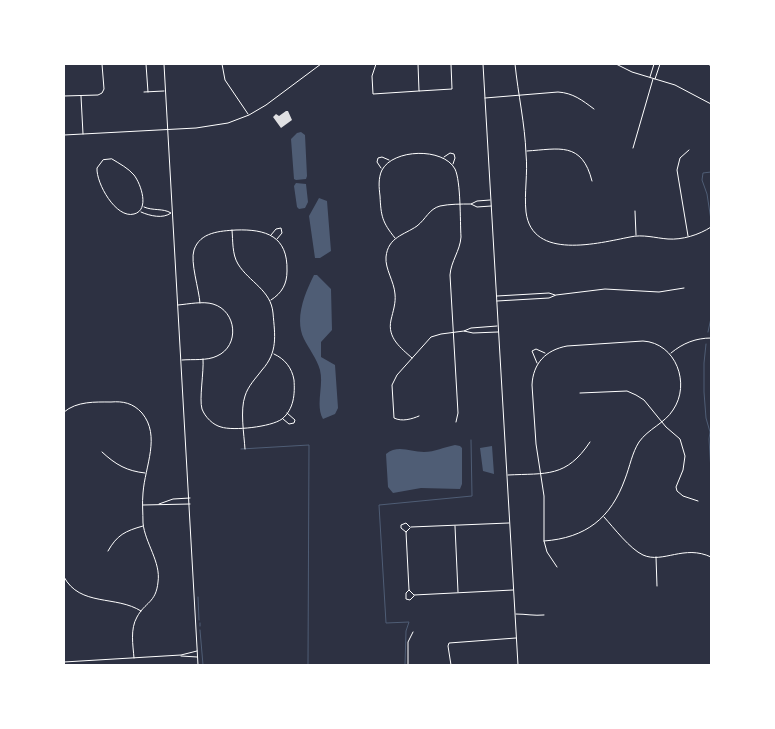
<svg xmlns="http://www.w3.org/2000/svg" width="775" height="729" font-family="Mulish,sans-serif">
<rect width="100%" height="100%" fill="#2d3142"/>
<path fill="#4f5d75" d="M 301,132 L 305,135 L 307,176 L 306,179 L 296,180 L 294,179 L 291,139 L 297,133 Z
M 296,183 L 306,184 L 308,202 L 305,208 L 299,209 L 297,207 L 294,186 Z
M 319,198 L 327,201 L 331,251 L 320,258 L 315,258 L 309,216 Z
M 314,275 L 317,275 L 331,289 L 332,330 L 321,342 L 321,357 L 335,365 L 338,408 L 335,414 L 323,419 C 315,405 324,386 320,370 C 317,359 309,349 304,339 C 294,319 305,293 314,275 Z
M 455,445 L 460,446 L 462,448 L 462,484 L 460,489 L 421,488 L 393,493 L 388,487 L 386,454 C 398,444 410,452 424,452 C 435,452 444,447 455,445 Z
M 492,446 L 494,474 L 483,471 L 480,448 Z"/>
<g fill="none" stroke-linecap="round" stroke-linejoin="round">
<path stroke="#4f5d75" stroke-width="1" d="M 711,220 L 707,194 L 702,180 L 703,173 L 711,172
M 708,332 L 711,318
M 706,344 L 704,363 L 704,392 L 706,418 L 710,432 L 709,439 L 711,471
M 241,449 L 309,445 L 308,665
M 711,472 L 711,496
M 198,597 L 199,620
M 200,623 L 200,626
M 200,630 L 203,665
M 405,665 L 406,631 L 409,622 L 386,623 L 379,505 L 472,496 L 471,440"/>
</g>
<path fill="#e0e0e3" d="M 286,111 L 288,111 L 292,120 L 281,128 L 273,117 L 276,114 L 279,116 Z"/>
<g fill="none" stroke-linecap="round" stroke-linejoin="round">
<path stroke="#fff" stroke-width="1" d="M 146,64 L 148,92
M 222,64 L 225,80 L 248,114
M 376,64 L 372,76 L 373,94 L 419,91
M 418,64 L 419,91 L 452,89 L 451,64
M 515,64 C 518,94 525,124 526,154 C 528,173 524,193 526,212 C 532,261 599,243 630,237 C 643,234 655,238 668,239 C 682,240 699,235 711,227
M 616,64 L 632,72 L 675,85 L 711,104
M 650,77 L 654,64
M 655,79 L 660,64
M 144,92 L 164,91
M 64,96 L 98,95 L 102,93 L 104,89 L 102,64
M 81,96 L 83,134
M 485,98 L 558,92 C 573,93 582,100 594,109
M 633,148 L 653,79
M 527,151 C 559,149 582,141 592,181
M 444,157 L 450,153 L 454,154 L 455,158 L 453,164
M 112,159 C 120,164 128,168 134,175 C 141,184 150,210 134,214 C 116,219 96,183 97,168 L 103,160 Z
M 381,168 L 377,162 L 378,158 L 382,157 L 389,160
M 490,200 L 477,201 L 471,204 L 477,207 L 491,206
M 635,211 L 636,235
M 141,212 C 150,216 163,219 171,213 C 163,208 153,211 144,207
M 232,230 C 233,241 232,254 238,264 C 249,282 271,290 273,313 C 275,336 278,352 262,370 C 256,378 248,386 245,396 C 240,410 244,434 245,449
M 271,235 L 276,229 L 281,228 L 282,233 L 277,239
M 688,236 L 677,170 L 680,158 L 689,150
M 395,238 C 382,222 381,216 380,196 C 379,188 378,178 382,170 C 393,149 443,147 455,169 C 461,182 460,221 461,237 C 460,251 451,261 450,275 L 458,413 L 456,422
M 497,296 L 549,293 L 555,295
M 497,301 L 549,298 L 556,295 L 605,289 L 659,292 L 684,288
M 200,303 C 199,289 190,262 194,250 C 200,232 220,231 236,230 C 266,229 288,236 287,271 C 287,284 282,293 271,300
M 178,305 C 189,304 203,301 213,304 C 237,311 240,346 217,356 C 207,361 193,359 182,360
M 497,326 L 471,328 L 464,331 L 473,333 L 498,332
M 671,353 C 683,343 696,338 711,338
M 412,358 C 401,348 387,338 391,320 C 393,311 396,303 395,294 C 394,281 385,269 386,257 C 388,237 404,235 417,226 C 426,219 429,209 440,206 C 449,204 461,204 471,204
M 203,359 C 204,372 199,399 202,409 C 205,417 213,425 221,427 C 233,431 271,427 282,419 C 294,409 295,394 294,380 C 292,368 285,359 274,354
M 537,363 L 532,351 L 536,349 L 545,353
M 580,393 L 627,391 L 636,395 L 644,400 L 666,427 L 680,439 L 685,456 L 683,470 L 676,487 L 677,491 L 683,496 L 698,501
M 64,412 C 77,401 95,402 111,402 C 123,401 133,403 142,413 C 161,436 145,466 143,493 C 142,503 143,513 143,523 C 145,543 161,562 158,582 C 156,603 145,602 137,617 C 130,629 133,645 134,658
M 419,416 C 412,419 402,422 394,418 L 392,385 L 397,375 L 431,337 L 441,334 L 464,331
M 283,419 L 289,424 L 294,423 L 295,420 L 287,413
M 102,452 C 116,465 127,471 145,473
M 508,475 C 547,473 566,478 590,442
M 159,504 L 173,499 L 190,498
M 143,505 L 190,504
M 604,517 C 614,528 630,549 643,555 C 663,564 684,544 711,557
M 455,526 L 458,592
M 411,527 L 509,523
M 410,528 L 406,532 L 409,590 L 414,595
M 406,532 L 401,528 L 401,525 L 406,523 L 410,527
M 544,541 C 586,538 611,518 625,479 C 630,466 632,453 639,442 C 648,429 665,423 673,410 C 691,384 676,343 643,341 L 567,346 C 546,350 533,363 532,385 L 536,444 L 544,496 L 544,541 L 547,552 L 557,567
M 108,551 C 117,535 125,531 143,526
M 656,557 L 657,586
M 64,577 C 80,607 116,595 141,611
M 409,590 L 406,593 L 406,599 L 410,600 L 414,596
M 414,595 L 513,590
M 516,614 C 526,614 534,616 544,615
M 181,656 L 197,657
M 64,662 L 181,655 L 197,651
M 408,665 L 408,642 L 413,632
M 451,665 L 448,646 L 449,643 L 516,638"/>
<path stroke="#fff" stroke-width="1" d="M 483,64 L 518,665
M 708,64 L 711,66
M 64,135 L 196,128 L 228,123 L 249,115 L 266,105 L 321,64"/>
<path stroke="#fff" stroke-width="1" d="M 164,64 L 198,665"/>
</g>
<rect width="775" height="729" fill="none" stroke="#ffffff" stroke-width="130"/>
</svg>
